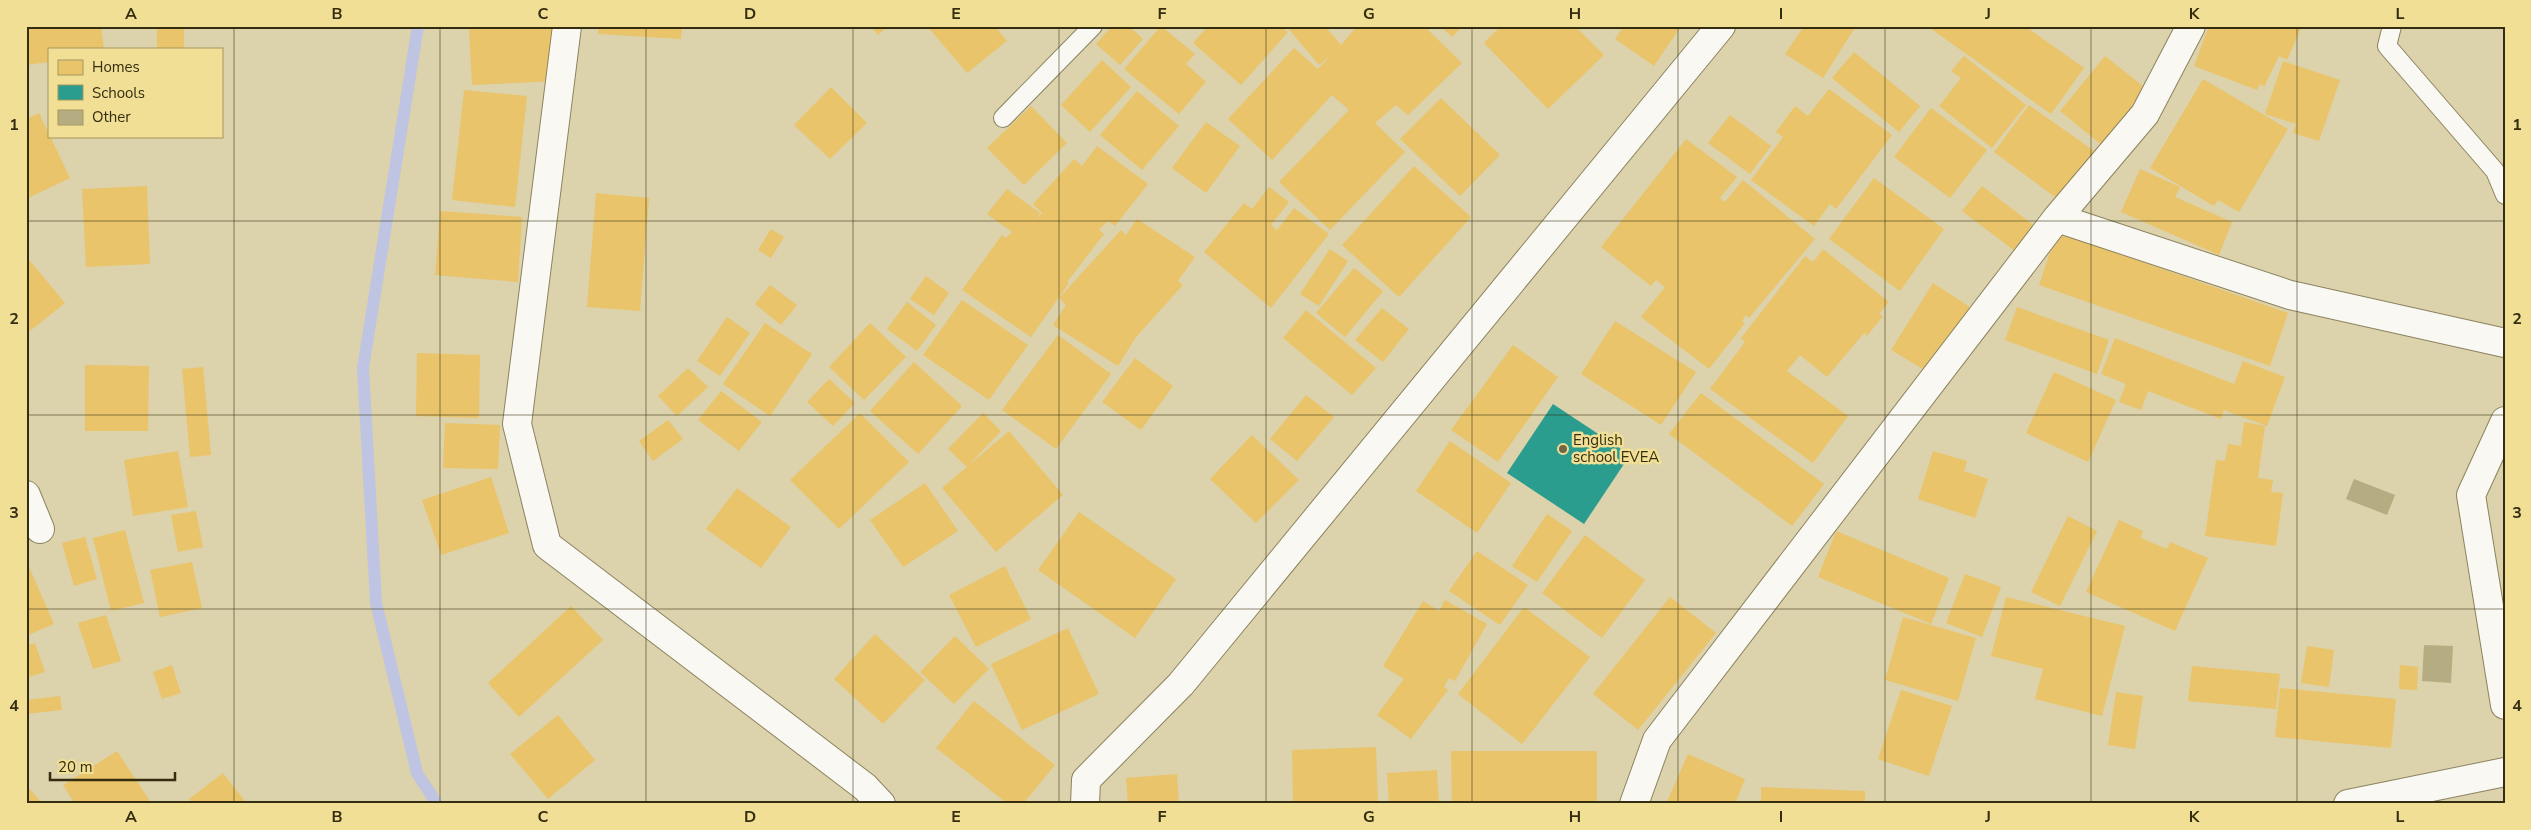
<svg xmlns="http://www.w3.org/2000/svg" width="2531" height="830" font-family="'Nunito Sans',sans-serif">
<rect width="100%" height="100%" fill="#dcd2ab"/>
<path fill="#e9c46a" d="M 26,26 L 101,26 L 104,49 L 49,49 L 49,62 L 26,65 Z
M 157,26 L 184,26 L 184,49 L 157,49 Z
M 526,26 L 556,26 L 558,81 L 472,85 L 469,29 Z
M 599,26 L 682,26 L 681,39 L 598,34 Z
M 871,26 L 888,26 L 878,35 Z
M 927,26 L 995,26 L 1007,41 L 967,73 Z
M 1112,26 L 1129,26 L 1143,39 L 1120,65 L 1096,44 Z
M 1161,26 L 1195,54 L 1186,64 L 1206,82 L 1179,114 L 1124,69 Z
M 1208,26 L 1280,26 L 1288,32 L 1241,85 L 1193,43 Z
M 1286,26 L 1325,26 L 1341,45 L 1357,26 L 1424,26 L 1462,63 L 1408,115 L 1396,105 L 1375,123 L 1405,152 L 1330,230 L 1279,182 L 1349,110 L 1332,95 L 1272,160 L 1228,119 L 1294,48 L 1318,69 L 1331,55 L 1319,65 Z
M 1440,26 L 1463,26 L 1452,37 Z
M 1501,26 L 1575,26 L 1604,55 L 1548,109 L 1484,43 Z
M 1624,26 L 1681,26 L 1654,66 L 1615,39 Z
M 1804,26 L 1856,26 L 1823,78 L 1785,54 Z
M 1927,26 L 2025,26 L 2084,68 L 2051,114 Z
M 2209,26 L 2302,26 L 2287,60 L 2279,56 L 2264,87 L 2260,84 L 2257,90 L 2194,66 Z
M 1854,52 L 1920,106 L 1899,132 L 1832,78 Z
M 1964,56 L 2026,105 L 1992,148 L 1939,106 L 1961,78 L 1951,71 Z
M 2105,56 L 2149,91 L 2104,147 L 2060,111 Z
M 1102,60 L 1131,87 L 1090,132 L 1061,105 Z
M 2283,61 L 2340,80 L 2319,141 L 2293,133 L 2296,124 L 2265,114 Z
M 2203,79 L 2288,129 L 2239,212 L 2218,200 L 2214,206 L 2150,168 Z
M 831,87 L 867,123 L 830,159 L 794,125 Z
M 1829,89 L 1892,135 L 1836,209 L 1830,204 L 1814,226 L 1751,180 L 1783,137 L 1776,132 L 1795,106 L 1808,116 Z
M 464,90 L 527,96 L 515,207 L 452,200 Z
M 1137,91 L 1179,126 L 1142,170 L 1100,135 Z
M 1441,98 L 1500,155 L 1460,196 L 1400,139 Z
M 2029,105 L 2094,151 L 2059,200 L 1994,152 Z
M 1031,106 L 1067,143 L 1024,185 L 987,148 Z
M 1931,108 L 1987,150 L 1950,198 L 1894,157 Z
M 39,113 L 70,178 L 26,199 L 26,119 Z
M 1730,115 L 1771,146 L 1750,174 L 1708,143 Z
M 1206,122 L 1240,146 L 1206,193 L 1172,168 Z
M 1686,139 L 1737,177 L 1720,198 L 1725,202 L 1743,180 L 1815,239 L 1749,318 L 1746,315 L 1742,321 L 1745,323 L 1709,369 L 1641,317 L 1665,287 L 1656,280 L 1651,286 L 1601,247 Z
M 1097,146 L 1148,184 L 1115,226 L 1108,221 L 1099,230 L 1104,234 L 1067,282 L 1069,283 L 1031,337 L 962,290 L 1002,235 L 1006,238 L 1012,232 L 987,214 L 1007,189 L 1040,213 L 1036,220 L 1042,213 L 1033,204 L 1074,159 L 1082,166 Z
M 1414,166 L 1471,217 L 1399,297 L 1342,245 Z
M 2140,169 L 2180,187 L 2175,197 L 2232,222 L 2219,255 L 2121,212 Z
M 1874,178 L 1944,229 L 1900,291 L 1829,239 Z
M 147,186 L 150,264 L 86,267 L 82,189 Z
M 1982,186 L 2040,230 L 2020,255 L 1962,211 Z
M 1269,187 L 1289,202 L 1271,225 L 1277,230 L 1294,208 L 1329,234 L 1271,308 L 1204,252 L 1244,203 L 1252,209 Z
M 596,193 L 649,198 L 640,311 L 587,307 Z
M 440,211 L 522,217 L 518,282 L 435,275 Z
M 1137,219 L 1195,257 L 1178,281 L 1183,285 L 1136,337 L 1118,366 L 1053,325 L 1066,305 L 1059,298 L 1121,230 L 1126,235 Z
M 771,229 L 784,237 L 771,258 L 758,250 Z
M 2057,232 L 2288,313 L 2270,366 L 2039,285 Z
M 1330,249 L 1348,261 L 1319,306 L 1300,294 Z
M 1823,249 L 1889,302 L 1879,314 L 1883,316 L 1867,336 L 1864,333 L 1827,377 L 1800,355 L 1787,371 L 1848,416 L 1813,463 L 1710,389 L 1745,342 L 1741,338 L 1805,256 L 1813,262 Z
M 26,256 L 65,303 L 26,334 Z
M 1354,268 L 1383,291 L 1345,337 L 1316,313 Z
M 926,276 L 949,293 L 934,315 L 910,299 Z
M 1933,283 L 1970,307 L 1928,372 L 1891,350 Z
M 770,285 L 797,305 L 781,325 L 755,304 Z
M 962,300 L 1028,345 L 989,400 L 923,355 Z
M 907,302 L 936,325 L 917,351 L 887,329 Z
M 2017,307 L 2109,340 L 2097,374 L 2005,340 Z
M 1382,308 L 1409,329 L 1383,362 L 1355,340 Z
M 1306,310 L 1376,368 L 1352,395 L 1283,338 Z
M 727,317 L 750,333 L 720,376 L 697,361 Z
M 1615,321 L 1696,372 L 1661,425 L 1581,374 Z
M 765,323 L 812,354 L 770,416 L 723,384 Z
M 870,323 L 906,357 L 864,400 L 829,367 Z
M 1058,335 L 1111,374 L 1056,449 L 1002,410 Z
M 2115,338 L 2234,384 L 2243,361 L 2285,377 L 2267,426 L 2224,410 L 2221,419 L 2148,391 L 2141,410 L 2119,402 L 2126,384 L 2101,374 Z
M 1513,345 L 1558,377 L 1498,462 L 1451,430 Z
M 417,353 L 480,355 L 479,418 L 416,416 Z
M 1135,358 L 1173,386 L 1141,430 L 1102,402 Z
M 914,362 L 962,406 L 918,454 L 870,411 Z
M 85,365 L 149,366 L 148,431 L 85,431 Z
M 203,367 L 211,455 L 190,457 L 182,369 Z
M 688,368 L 708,387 L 677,416 L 658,396 Z
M 2054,372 L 2116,400 L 2088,462 L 2026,433 Z
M 829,379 L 855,403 L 833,426 L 807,402 Z
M 721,391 L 762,422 L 739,451 L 698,420 Z
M 1701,393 L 1824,484 L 1792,526 L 1669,434 Z
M 1306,395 L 1334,417 L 1297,461 L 1270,439 Z
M 860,413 L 909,462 L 839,529 L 790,480 Z
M 983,413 L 1001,431 L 967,467 L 948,449 Z
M 668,420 L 683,439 L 653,461 L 639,441 Z
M 2244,422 L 2265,426 L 2258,478 L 2273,480 L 2271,492 L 2283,493 L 2276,546 L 2205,536 L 2216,460 L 2225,461 L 2228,444 L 2241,446 Z
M 445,423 L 500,425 L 498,469 L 443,468 Z
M 1009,431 L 1063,495 L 996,552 L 942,488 Z
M 1252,435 L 1299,480 L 1256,523 L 1210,479 Z
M 1450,441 L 1511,483 L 1477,533 L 1416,491 Z
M 178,451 L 188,507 L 133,516 L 124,460 Z
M 1933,451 L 1967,461 L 1964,471 L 1988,479 L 1975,518 L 1918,499 Z
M 491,477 L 509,533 L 441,555 L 422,500 Z
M 925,483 L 958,531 L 903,567 L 870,520 Z
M 737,488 L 791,527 L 761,568 L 706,529 Z
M 196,511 L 203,547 L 178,552 L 171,515 Z
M 1079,512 L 1176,579 L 1135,638 L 1038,570 Z
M 1547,514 L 1572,531 L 1537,582 L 1512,566 Z
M 2068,516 L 2097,531 L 2060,606 L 2031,592 Z
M 2119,520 L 2143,531 L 2141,538 L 2167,549 L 2170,542 L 2208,558 L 2175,631 L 2086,592 Z
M 125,530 L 144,603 L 111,611 L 93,538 Z
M 1836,531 L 1949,578 L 1931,624 L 1818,577 Z
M 1585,535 L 1645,580 L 1602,638 L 1542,593 Z
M 85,537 L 97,579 L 74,586 L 62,543 Z
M 1477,551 L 1528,585 L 1500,625 L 1449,591 Z
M 26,560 L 54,624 L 26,636 Z
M 192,562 L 202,608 L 160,617 L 150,570 Z
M 1005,566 L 1031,619 L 976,647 L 949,595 Z
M 1965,574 L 2001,587 L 1982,637 L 1946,623 Z
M 1670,597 L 1716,633 L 1638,730 L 1593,694 Z
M 2006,597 L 2125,626 L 2102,716 L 2035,699 L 2043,669 L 1991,656 Z
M 1445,600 L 1487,624 L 1455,681 L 1449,678 L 1444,687 L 1448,690 L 1411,739 L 1377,715 L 1404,679 L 1383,666 L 1423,601 L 1439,611 Z
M 571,606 L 603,640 L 519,717 L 488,683 Z
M 1524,607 L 1590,657 L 1522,744 L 1458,694 Z
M 106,615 L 121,661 L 93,669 L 78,623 Z
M 1903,617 L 1976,638 L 1958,701 L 1885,680 Z
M 1068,628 L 1099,694 L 1022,730 L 991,664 Z
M 875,634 L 925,680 L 883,724 L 834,679 Z
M 955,636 L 989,669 L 954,704 L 920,672 Z
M 35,643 L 45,672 L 26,678 L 26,646 Z
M 2307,646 L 2334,650 L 2329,687 L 2301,683 Z
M 172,665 L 181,693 L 162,699 L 153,672 Z
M 2400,665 L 2418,667 L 2417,690 L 2399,689 Z
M 2192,666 L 2280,674 L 2276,709 L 2188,701 Z
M 2280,688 L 2396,699 L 2391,748 L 2275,737 Z
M 1901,690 L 1952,706 L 1929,776 L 1878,759 Z
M 2116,692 L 2143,696 L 2135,749 L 2108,745 Z
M 60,696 L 62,710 L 26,714 L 26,700 Z
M 974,701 L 1055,765 L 1023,804 L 1008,804 L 936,748 Z
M 558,715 L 595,760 L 548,799 L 510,754 Z
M 1376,747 L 1378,804 L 1293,804 L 1292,750 Z
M 117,751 L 152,804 L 75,804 L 63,785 Z
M 1451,751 L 1597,751 L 1597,804 L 1452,804 Z
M 1688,754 L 1745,779 L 1735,804 L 1666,804 Z
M 1437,770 L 1439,804 L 1389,804 L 1387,773 Z
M 223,773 L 247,804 L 193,804 L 189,799 Z
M 1177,774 L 1179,804 L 1128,804 L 1126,778 Z
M 26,785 L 43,804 L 26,804 Z
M 1761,787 L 1865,791 L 1865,804 L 1761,804 Z"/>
<path fill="#2a9d8f" d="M 1553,404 L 1630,455 L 1584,524 L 1507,473 Z"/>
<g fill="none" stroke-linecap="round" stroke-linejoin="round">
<path stroke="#bfc4e3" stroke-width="12" d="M 418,26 L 363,368 L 376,603 L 417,773 L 437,804"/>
</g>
<path fill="#b6ac81" d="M 2354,479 L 2395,495 L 2387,515 L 2346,499 Z
M 2424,645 L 2453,646 L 2451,683 L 2422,681 Z"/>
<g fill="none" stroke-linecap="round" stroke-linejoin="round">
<defs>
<path id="service" d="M 2392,26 L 2387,46 L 2495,171 L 2505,195
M 1003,118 L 1093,26"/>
<path id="minor" d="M 567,26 L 517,424 L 547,545 L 865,787 L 881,804
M 2057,218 L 2290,295 L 2505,343
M 2505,421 L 2471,495 L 2505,705
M 26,495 L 40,529
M 1085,804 L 1086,780 L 1181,684 L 1721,26
M 1634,804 L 1657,740 L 2057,218 L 2145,114 L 2191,26
M 2348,804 L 2505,772"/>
</defs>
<use href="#service" stroke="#8b8360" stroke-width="20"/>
<use href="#minor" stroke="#8b8360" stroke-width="30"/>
<use href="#service" stroke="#faf8f2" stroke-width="18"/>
<use href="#minor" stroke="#faf8f2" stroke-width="28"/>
</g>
<path fill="none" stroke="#342d0f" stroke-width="1" stroke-opacity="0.55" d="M 234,26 L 234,804M 440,26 L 440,804M 646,26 L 646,804M 853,26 L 853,804M 1059,26 L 1059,804M 1266,26 L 1266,804M 1472,26 L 1472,804M 1678,26 L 1678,804M 1885,26 L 1885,804M 2091,26 L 2091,804M 2297,26 L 2297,804M 26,221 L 2505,221M 26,415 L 2505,415M 26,609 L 2505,609"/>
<circle fill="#6f6746" stroke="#f1df96" stroke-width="2" cx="1563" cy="449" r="5"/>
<g text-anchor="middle" stroke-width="5" stroke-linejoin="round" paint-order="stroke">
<g font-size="15" fill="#342d0f" stroke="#f1df96" text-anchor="start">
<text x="1573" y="445">English<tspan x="1573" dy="17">school EVEA</tspan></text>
</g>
</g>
<rect width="2531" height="830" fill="none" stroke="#f1df96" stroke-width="55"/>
<rect x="48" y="48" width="175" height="90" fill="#f1df96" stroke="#a59860"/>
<rect x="58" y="60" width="25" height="15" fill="#e9c46a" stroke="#a59860"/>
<text x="92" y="72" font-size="15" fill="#342d0f">Homes</text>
<rect x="58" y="85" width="25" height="15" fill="#2a9d8f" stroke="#a59860"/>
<text x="92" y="98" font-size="15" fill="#342d0f">Schools</text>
<rect x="58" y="110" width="25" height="15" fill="#b6ac81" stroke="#a59860"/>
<text x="92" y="122" font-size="15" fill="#342d0f">Other</text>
<path d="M50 772v8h125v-8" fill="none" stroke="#342d0f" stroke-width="2.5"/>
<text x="58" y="772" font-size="15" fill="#342d0f" stroke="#f1df96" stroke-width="4" paint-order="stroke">20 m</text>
<rect x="28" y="28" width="2476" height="774" fill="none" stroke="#342d0f" stroke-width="2"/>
<g font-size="16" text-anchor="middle" font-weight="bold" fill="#342d0f">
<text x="131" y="19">A</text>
<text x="337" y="19">B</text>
<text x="543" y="19">C</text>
<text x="750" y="19">D</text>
<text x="956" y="19">E</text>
<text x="1162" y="19">F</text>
<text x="1369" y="19">G</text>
<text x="1575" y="19">H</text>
<text x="1781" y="19">I</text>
<text x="1988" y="19">J</text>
<text x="2194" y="19">K</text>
<text x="2400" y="19">L</text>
<text x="14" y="130">1</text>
<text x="2517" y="130">1</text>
<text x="14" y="324">2</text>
<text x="2517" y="324">2</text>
<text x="14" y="518">3</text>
<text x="2517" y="518">3</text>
<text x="14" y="711">4</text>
<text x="2517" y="711">4</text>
<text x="131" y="822">A</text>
<text x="337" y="822">B</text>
<text x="543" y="822">C</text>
<text x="750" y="822">D</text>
<text x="956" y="822">E</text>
<text x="1162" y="822">F</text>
<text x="1369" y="822">G</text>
<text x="1575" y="822">H</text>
<text x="1781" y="822">I</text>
<text x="1988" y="822">J</text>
<text x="2194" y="822">K</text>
<text x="2400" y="822">L</text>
</g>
</svg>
